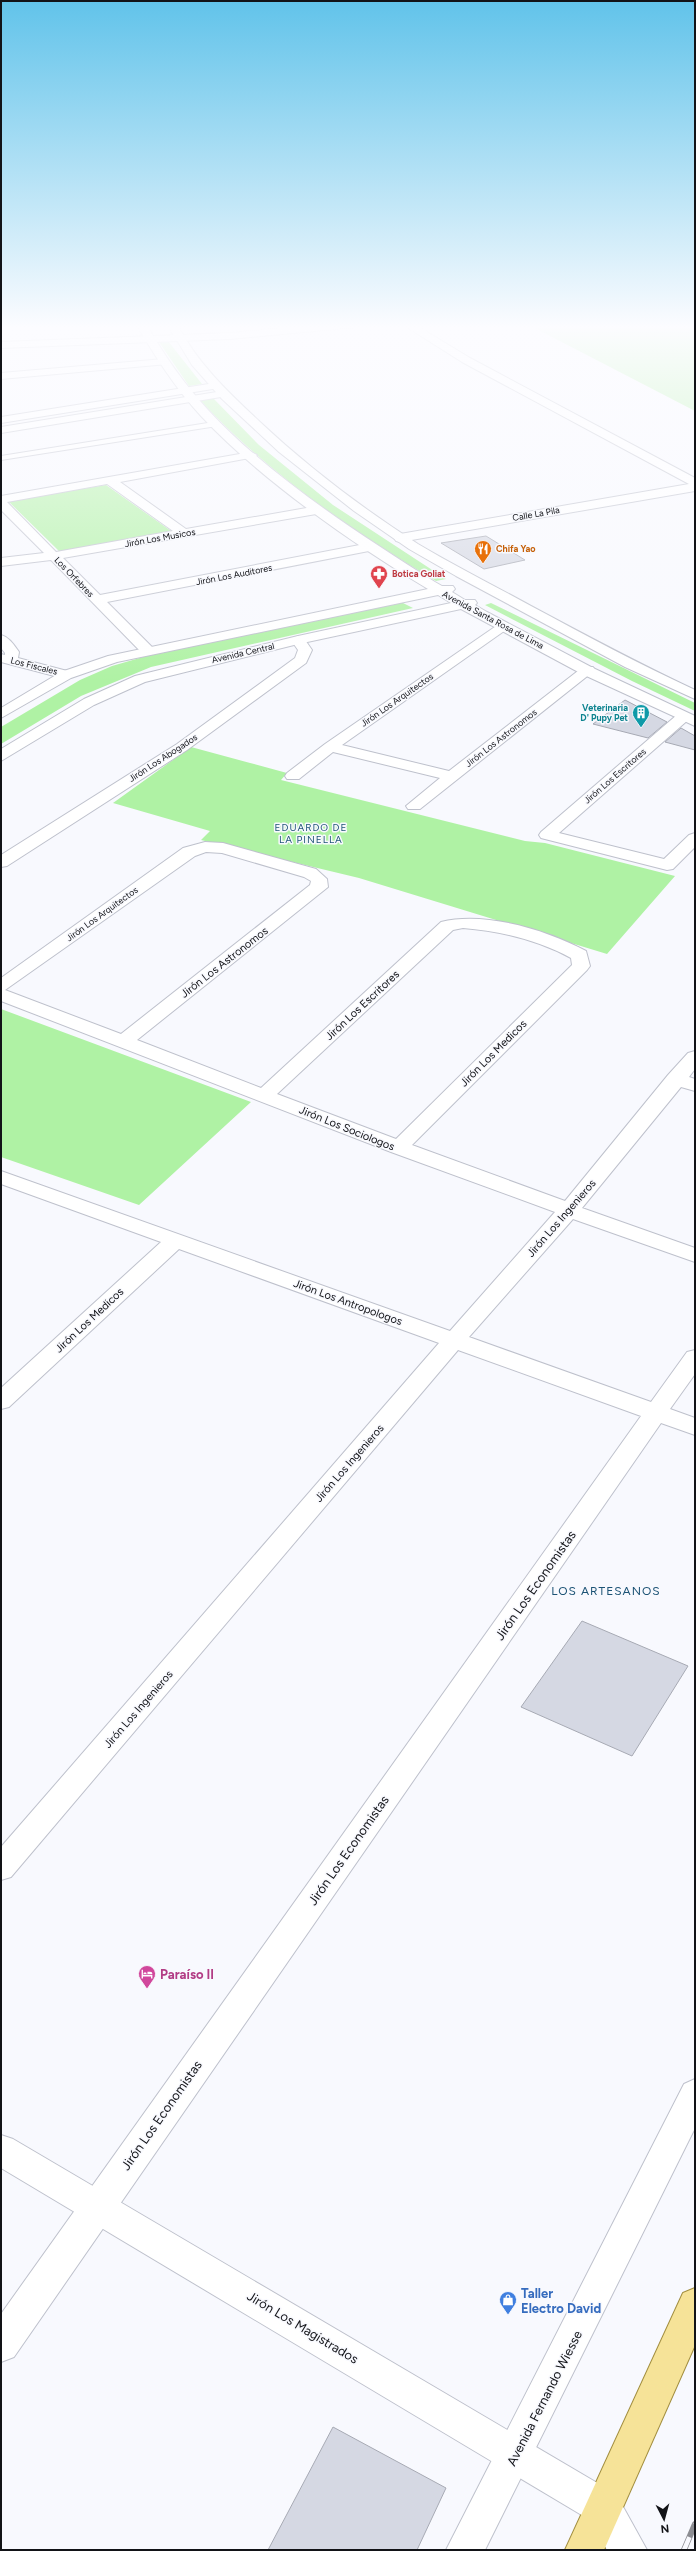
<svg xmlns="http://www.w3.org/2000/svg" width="696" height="2551" font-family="Figtree,sans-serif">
<rect width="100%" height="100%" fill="#f8f9fe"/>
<path fill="#aff2a4" d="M 527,324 L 695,324 L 695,411 Z
M 168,341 L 202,384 L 189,386 L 159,342 Z
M 213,398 L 259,445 L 333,505 L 446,579 L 436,581 C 351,530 267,473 200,400 Z
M 106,485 L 174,533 L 61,553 L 8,501 Z
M 399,601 L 413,608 L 151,667 L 81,696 L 1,744 L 1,727 L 80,680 L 112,666 L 157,653 Z
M 491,603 L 695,703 L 695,711 L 632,681 L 485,605 Z
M 191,747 L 287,773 L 281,780 L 525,841 L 545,843 L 675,876 L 607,954 L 359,878 L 201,840 L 210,831 L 113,803 Z
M 1,1009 L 251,1102 L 139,1205 L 1,1157 Z"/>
<path fill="#d5d8e3" stroke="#a7aab4" d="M 486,536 L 525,560 L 484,569 L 441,543 Z
M 625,700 L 667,722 L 648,738 L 593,724 Z
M 681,728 L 695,736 L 695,750 L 665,742 Z
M 582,1621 L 688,1666 L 632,1756 L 521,1707 Z
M 333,2427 L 446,2488 L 417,2550 L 268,2550 Z"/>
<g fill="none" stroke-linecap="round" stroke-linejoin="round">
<defs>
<path id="service" d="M 214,422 L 217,422 L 217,426 L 1,460 L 1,456 Z"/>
<path id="minor" d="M 325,324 L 361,324 L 356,327 L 230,339 L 1,348 L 1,342 L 230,333 Z
M 402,324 L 414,324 L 470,358 L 695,478 L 695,491 L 400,542 L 396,541 L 394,538 L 396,535 L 400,534 L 689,484 L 462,362 Z
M 164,359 L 169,362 L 168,364 L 1,379 L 1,373 Z
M 215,383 L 220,386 L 219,388 L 1,423 L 1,417 Z
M 251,452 L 257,455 L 255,457 L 120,482 L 186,529 L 318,506 L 324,510 L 322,513 L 63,558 L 100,595 L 370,543 L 376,547 L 374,550 L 107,602 L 153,648 L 155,651 L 153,654 L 143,654 L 51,560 L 1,566 L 1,558 L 44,553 L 1,510 L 1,496 ZM 107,484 L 173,531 L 56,552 L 7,502 Z
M 502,622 L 507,623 L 509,626 L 507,629 L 342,745 L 449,771 L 583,667 L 593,667 L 595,670 L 420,809 L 408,809 L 406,806 L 440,778 L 333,752 L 299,779 L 287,779 L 285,776 L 287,773 L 325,744 Z
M 1,635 C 9,637 14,645 19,652 L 18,658 L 71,672 L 73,675 L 66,679 L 1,662 L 1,654 L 5,655 L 5,653 L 1,648 Z
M 298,636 L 303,637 L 312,650 L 306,663 L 187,750 L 7,866 L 1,867 L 1,855 L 177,744 L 295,658 L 298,650 L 291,640 Z
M 683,713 L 688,714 L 690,717 L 688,720 L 559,833 L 664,859 L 689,835 L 695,833 L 695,847 L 673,869 L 667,870 L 541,838 L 539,835 L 541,832 L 678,714 Z
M 205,842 L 223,843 L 316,869 L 327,879 L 328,887 L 137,1040 L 261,1088 L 441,922 C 485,911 547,930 586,951 L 590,966 L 587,970 L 412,1145 L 565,1201 L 668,1075 L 688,1053 L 695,1051 L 695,1069 L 689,1077 L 695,1079 L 695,1091 L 681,1087 L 582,1208 L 695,1248 L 695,1262 L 573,1219 L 469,1337 L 651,1402 L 687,1352 L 695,1350 L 695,1374 L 670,1409 L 695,1418 L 695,1435 L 661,1423 L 14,2357 L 1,2362 L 1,2314 L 641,1416 L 458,1350 L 11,1877 L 1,1880 L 1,1847 L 439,1343 L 179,1249 L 9,1407 L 1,1409 L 1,1388 L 161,1242 L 1,1184 L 1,1171 L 450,1331 L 555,1212 L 391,1152 L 1,1001 L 1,978 L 183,848 ZM 206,852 L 222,853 L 304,877 L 311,881 L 310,885 L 121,1034 L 5,990 L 195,856 ZM 463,928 C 500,931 538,940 571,958 L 572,965 L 396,1139 L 277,1094 L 453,930 Z
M 603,2488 L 616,2494 L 647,2550 L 607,2550 L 584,2507 L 590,2494 Z"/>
<path id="tertiary" d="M 223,391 L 227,392 L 227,396 L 1,433 L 1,427 Z
M 1,2135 L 13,2139 L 616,2494 L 622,2507 L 616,2520 L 603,2526 L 590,2520 L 1,2168 Z"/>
<path id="secondary" d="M 136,324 L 146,324 C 164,355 184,384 208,410 C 269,476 359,534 435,582 L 442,586 L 453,586 L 455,589 L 452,592 L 465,600 L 475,600 L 477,603 L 475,605 L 487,612 L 593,668 L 695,716 L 695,726 L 582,674 L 461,609 L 298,644 L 145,682 L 94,705 L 1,761 L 1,749 L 84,699 L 135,676 L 298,636 L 451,603 L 438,595 L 117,662 L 71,678 L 1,718 L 1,708 L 61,672 L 108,656 L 428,589 C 353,544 261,480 201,416 C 175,388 155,356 136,324 Z
M 167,324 L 177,324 C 197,363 228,392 260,422 C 308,467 362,508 418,544 C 455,566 493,585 531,606 C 585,635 639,664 695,690 L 695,699 L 625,667 L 456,576 L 409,549 L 354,511 L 279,452 L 222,399 L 192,365 Z
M 695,2079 L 695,2128 L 485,2550 L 446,2550 L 684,2084 Z"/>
<path id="primary" d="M 695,2288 L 695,2345 L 604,2550 L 565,2550 L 683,2293 Z"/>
</defs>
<use href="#service" stroke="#bec1cc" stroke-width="2"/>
<use href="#minor" stroke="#bec1cc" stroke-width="2"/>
<use href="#tertiary" stroke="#bec1cc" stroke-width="2"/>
<use href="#secondary" stroke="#bec1cc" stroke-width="2"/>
<use href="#primary" stroke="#a28e3f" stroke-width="2"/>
<use href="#service" fill="#fff" fill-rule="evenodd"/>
<use href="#minor" fill="#fff" fill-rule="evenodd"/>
<use href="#tertiary" fill="#fff" fill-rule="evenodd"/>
<use href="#secondary" fill="#fff" fill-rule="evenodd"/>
<use href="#primary" fill="#f6e398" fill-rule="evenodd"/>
<defs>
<path id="rail" d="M 684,2550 L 695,2524"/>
</defs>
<use href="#rail" stroke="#8c8d92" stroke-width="6"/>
<use href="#rail" stroke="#f8f9fe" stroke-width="4.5" stroke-dasharray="14" stroke-linecap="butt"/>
</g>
<linearGradient id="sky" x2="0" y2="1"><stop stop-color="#61c3ea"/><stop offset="0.48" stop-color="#fcfcff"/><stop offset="1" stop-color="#fcfcff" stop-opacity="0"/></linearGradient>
<rect width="696" height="681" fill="url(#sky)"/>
<defs>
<symbol id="restaurant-pin" viewBox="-11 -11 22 30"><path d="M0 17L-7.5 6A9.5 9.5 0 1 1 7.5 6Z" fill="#e8710a" stroke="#f8f9fe"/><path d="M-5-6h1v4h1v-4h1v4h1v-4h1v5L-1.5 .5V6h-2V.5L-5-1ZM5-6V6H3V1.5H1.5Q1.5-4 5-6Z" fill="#fff"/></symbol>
<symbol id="pharmacy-pin" viewBox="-11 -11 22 30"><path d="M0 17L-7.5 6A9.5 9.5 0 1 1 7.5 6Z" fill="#e0444e" stroke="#f8f9fe"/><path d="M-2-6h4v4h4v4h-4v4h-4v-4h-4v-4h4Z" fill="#fff"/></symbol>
<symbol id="building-pin" viewBox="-11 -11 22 30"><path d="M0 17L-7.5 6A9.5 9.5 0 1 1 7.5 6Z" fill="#0f9aa8" stroke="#f8f9fe"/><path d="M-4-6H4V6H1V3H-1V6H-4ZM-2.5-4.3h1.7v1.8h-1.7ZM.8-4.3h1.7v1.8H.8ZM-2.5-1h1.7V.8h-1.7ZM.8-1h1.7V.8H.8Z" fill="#fff"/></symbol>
<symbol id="hotel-pin" viewBox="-11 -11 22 30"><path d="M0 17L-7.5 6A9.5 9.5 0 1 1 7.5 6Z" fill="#d1479c" stroke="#f8f9fe"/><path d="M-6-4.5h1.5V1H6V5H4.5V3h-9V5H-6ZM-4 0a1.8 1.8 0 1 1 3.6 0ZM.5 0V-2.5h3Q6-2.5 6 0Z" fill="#fff"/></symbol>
<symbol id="shop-pin" viewBox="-11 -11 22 30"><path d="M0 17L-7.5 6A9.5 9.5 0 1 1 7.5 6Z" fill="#3f7fe0" stroke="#f8f9fe"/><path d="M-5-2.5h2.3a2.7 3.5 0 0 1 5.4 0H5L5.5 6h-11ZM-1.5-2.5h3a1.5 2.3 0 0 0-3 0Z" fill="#fff"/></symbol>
</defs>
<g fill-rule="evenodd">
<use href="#restaurant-pin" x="473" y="539" width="20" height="27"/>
<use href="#pharmacy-pin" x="369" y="564" width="20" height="27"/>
<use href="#building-pin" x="631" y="703" width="20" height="27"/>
<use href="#hotel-pin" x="137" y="1964" width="20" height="27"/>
<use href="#shop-pin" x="498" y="2290" width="20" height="27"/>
</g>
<g text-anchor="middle" stroke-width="3" stroke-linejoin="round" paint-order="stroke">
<g font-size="9" fill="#121317" stroke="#f8f9fe">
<text transform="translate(536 514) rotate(-10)" y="3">Calle La Pila</text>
<text transform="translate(160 538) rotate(-10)" y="3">Jirón Los Musicos</text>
<text transform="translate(234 575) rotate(-11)" y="3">Jirón Los Auditores</text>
<text transform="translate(74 577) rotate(46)" y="3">Los Orfebres</text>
<text transform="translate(493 620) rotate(28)" y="3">Avenida Santa Rosa de Lima</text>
<text transform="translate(243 653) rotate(-13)" y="3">Avenida Central</text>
<text transform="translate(34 666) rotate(14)" y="3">Los Fiscales</text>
<text transform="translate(397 700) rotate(-35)" y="3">Jirón Los Arquitectos</text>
<text transform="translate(501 738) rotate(-38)" y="3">Jirón Los Astronomos</text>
<text transform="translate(163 758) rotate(-33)" y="3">Jirón Los Abogados</text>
<text transform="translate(615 776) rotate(-41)" y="3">Jirón Los Escritores</text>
<text transform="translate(102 914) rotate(-36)" y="3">Jirón Los Arquitectos</text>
</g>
<g font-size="9" font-weight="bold" fill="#c56008" stroke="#f8f9fe" text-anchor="start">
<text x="496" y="552">Chifa Yao</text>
</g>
<g font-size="9" font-weight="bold" fill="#be3a42" stroke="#f8f9fe" text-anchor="start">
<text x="392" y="577">Botica Goliat</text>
</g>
<g font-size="9" font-weight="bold" fill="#0d838f" stroke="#f8f9fe" text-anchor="end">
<text x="628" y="711">Veterinaria<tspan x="628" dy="10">D' Pupy Pet</tspan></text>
</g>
<g font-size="10" letter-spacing="1" fill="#1c5375" stroke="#f8f9fe">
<text x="311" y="831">EDUARDO DE<tspan x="311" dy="12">LA PINELLA</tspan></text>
</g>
<g font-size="11" fill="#121317" stroke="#f8f9fe">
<text transform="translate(224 962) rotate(-38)" y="4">Jirón Los Astronomos</text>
<text transform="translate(362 1005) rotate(-43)" y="4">Jirón Los Escritores</text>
<text transform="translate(493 1053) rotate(-45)" y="4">Jirón Los Medicos</text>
<text transform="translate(347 1128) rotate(22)" y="4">Jirón Los Sociologos</text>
<text transform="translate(561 1218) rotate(-49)" y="4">Jirón Los Ingenieros</text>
<text transform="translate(348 1302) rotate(20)" y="4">Jirón Los Antropologos</text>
<text transform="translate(89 1320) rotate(-43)" y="4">Jirón Los Medicos</text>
<text transform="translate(349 1463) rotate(-49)" y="4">Jirón Los Ingenieros</text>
<text transform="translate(138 1709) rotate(-49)" y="4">Jirón Los Ingenieros</text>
</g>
<g font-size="12" letter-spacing="1" fill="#1c5375" stroke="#f8f9fe">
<text x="606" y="1595">LOS ARTESANOS</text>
</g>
<g font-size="13" fill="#121317" stroke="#f8f9fe">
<text transform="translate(535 1585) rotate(-55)" y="5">Jirón Los Economistas</text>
<text transform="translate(348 1850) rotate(-55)" y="5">Jirón Los Economistas</text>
<text transform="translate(161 2115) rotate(-55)" y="5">Jirón Los Economistas</text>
<text transform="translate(303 2327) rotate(31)" y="5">Jirón Los Magistrados</text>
<text transform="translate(544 2398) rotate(-63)" y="5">Avenida Fernando Wiesse</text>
</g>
<g font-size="13" font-weight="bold" fill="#b23c85" stroke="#f8f9fe" text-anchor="start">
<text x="160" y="1979">Paraíso II</text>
</g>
<g font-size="13" font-weight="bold" fill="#366cbe" stroke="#f8f9fe" text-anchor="start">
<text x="521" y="2298">Taller<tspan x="521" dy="15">Electro David</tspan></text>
</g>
</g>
<rect width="696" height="2551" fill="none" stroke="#121317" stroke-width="4"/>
<g transform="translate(664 2519) rotate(174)" stroke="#f8f9fe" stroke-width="3" paint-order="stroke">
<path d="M0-3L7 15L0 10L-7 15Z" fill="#121317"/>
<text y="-6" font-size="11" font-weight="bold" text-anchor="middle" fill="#121317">N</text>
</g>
</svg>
